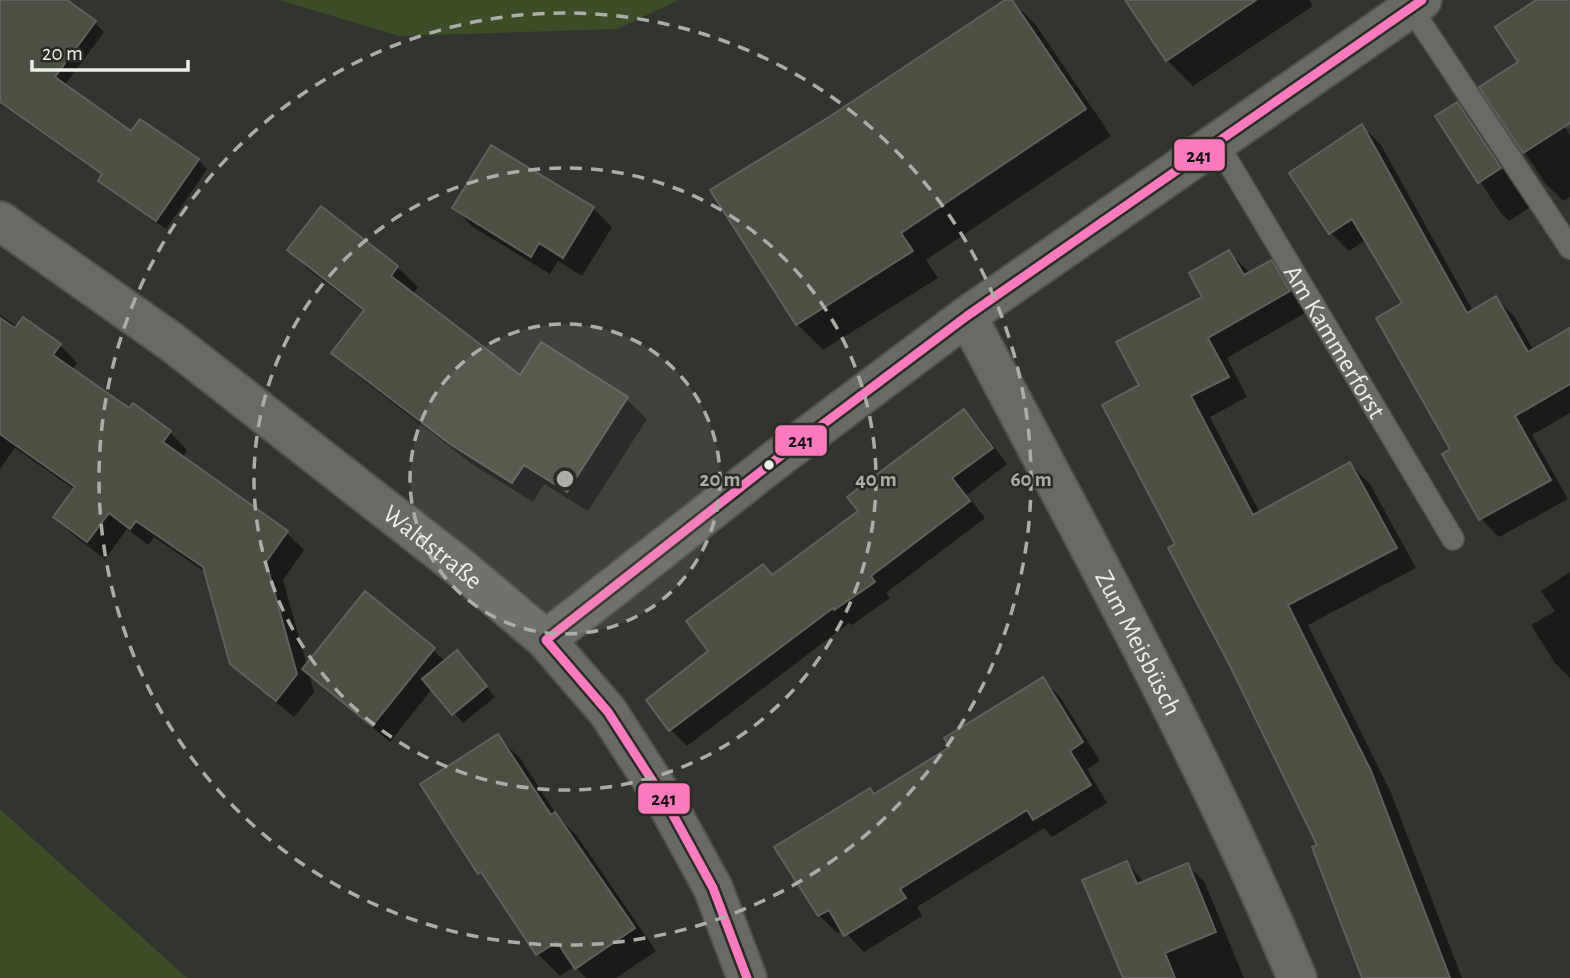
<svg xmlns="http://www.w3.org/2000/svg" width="1570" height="978" font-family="'Alegreya Sans',sans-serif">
<rect width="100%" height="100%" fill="#32342f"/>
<path fill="#3c4d28" d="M 279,0 L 679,0 L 617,29 L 399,36 Z
M 0,809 L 186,977 L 187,978 L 0,978 Z"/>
<path fill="#0007" d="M 0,0 L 64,0 L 95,23 L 104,32 L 64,86 L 132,133 L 198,160 L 207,169 L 166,229 L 109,190 L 100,181 L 103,176 L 0,104 Z
M 1008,0 L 1011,0 L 1036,25 L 1111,136 L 926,260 L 938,278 L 823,350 L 797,324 L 830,119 Z
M 1127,0 L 1309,0 L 1313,6 L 1193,86 L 1167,60 Z
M 1539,0 L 1570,0 L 1570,94 L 1551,106 L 1570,135 L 1570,197 L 1563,201 L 1545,183 L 1482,88 L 1520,63 Z
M 1457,104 L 1466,113 L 1529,208 L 1509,221 L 1500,212 L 1438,116 Z
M 1362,126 L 1381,145 L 1473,311 L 1496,298 L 1514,316 L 1534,351 L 1570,330 L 1570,413 L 1532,435 L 1568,499 L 1499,537 L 1481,519 L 1452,450 L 1405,304 L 1366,240 L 1349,251 L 1331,233 Z
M 321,208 L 397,267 L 418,287 L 413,294 L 520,378 L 626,399 L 647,419 L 588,511 L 544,484 L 533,502 L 472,464 L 354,373 L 334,352 L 364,312 L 309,270 L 289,250 Z
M 454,208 L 593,208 L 612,227 L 582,276 L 558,261 L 550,274 L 473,227 Z
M 1229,252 L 1250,273 L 1271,262 L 1292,283 L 1309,311 L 1227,358 L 1247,397 L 1210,417 L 1260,513 L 1350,464 L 1370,484 L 1416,568 L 1308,625 L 1391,793 L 1462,978 L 1364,978 L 1319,846 L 1171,548 L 1177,545 L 1141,386 L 1205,297 Z
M 0,315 L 18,327 L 60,345 L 77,363 L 72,370 L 130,410 L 170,432 L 187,450 L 182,458 L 287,533 L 304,550 L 283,580 L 307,666 L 433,650 L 446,662 L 467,662 L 495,697 L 463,723 L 432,689 L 390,742 L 309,673 L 314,692 L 294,717 L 250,681 L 231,663 L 205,572 L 154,537 L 148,545 L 127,529 L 105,559 L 72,534 L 55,517 L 75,490 L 15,448 L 0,469 Z
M 964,412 L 980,428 L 1007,464 L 967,495 L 985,518 L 886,593 L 890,598 L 852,625 L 849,623 L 687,746 L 671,730 L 648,701 L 711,651 L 763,566 L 773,576 L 861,512 Z
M 1570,572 L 1570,678 L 1555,663 L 1531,625 L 1555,611 L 1541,591 Z
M 1042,679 L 1060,697 L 1100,761 L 1087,769 L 1107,803 L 1052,837 L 1044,828 L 917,907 L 922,916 L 864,952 L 843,930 L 837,933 L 819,915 L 870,790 L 875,795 L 953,748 Z
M 497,736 L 520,758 L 558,817 L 577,836 L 656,951 L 616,978 L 586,978 L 575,966 L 560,976 L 538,954 L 493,886 L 480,873 L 422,785 Z
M 1127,863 L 1145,883 L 1187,865 L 1204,881 L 1244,978 L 1125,978 Z"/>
<path fill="#4b5042" stroke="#5e605c" stroke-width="2" d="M 0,0 L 67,0 L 96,21 L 55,77 L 131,131 L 140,119 L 199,159 L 156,221 L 98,181 L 102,174 L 0,102 Z
M 1005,0 L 1012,0 L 1086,109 L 901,233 L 913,251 L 796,325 L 710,190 L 829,117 Z
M 1125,0 L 1256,0 L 1166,61 Z
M 1536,0 L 1570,0 L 1570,123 L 1523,153 L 1479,87 L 1518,62 L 1495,27 Z
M 1457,102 L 1501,168 L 1478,183 L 1435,116 Z
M 1362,124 L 1467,313 L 1496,296 L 1528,352 L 1570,328 L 1570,384 L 1515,416 L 1551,480 L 1479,520 L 1442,454 L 1450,449 L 1376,318 L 1402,303 L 1352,219 L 1329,234 L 1289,173 Z
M 491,145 L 594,207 L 563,258 L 539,243 L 531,257 L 452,208 Z
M 321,206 L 398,266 L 391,276 L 520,375 L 541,342 L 628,397 L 567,492 L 524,465 L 512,483 L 450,444 L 331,353 L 364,310 L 287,250 Z
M 1229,250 L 1244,275 L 1272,260 L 1290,291 L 1208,338 L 1229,377 L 1191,396 L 1253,515 L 1350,462 L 1397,548 L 1288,605 L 1371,771 L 1450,978 L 1362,978 L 1312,847 L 1317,845 L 1230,666 L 1168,548 L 1175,544 L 1102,405 L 1139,385 L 1116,342 L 1202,297 L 1189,273 Z
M 23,317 L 61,344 L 53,355 L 129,408 L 133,403 L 171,431 L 163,442 L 288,531 L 266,562 L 297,674 L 276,701 L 230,664 L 203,567 L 136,521 L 130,529 L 109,513 L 87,542 L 53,517 L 75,487 L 0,434 L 0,318 L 15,328 Z
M 964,409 L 993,448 L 952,478 L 970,501 L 871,576 L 875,582 L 834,610 L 833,608 L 669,731 L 646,700 L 708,651 L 686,621 L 763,564 L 772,575 L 858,511 L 847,497 Z
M 365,591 L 435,648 L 372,726 L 302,669 Z
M 457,650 L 487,686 L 452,715 L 422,679 Z
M 1043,677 L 1083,742 L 1070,751 L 1091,785 L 1033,820 L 1027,810 L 900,889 L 906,898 L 844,936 L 829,910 L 818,916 L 774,847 L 870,788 L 874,794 L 950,747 L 944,738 Z
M 498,734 L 551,815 L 555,812 L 635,928 L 575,969 L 557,942 L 536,955 L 481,872 L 478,874 L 420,784 Z
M 1127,861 L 1137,884 L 1188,863 L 1216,932 L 1165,953 L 1175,978 L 1123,978 L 1082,880 Z"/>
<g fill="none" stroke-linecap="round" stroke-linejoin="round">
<defs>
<g id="service">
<path d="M 1411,8 L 1570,248"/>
<path id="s1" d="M 1217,143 L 1453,539"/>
</g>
<g id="minor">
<path id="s2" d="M 0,221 L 173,343 L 462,569 L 546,640 L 608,712 L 666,802 L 713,888 L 747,978"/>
<path id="s3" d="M 967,316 C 1082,534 1202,750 1297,978"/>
<path d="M 546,640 L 774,461 L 967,316 L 1422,0"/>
</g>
</defs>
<use href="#service" stroke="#50524e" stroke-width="24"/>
<use href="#minor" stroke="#50524e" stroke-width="42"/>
<use href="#service" stroke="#686a65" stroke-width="21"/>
<use href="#minor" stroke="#686a65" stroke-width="38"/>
<defs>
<path id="bus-1" d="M 546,640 L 774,461 L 967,316 L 1422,0
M 546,640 L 608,712 L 666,802 L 713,888 L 747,978"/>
</defs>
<use href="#bus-1" stroke="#282c23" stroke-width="14"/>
<use href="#bus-1" stroke="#fe7abf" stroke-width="9"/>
</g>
<circle cx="565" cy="479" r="155" fill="#abaea8" fill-opacity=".12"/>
<g fill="none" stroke="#abaea8" stroke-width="3.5" stroke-dasharray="12 9">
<circle cx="565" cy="479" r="155"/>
<circle cx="565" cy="479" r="311"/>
<circle cx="565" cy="479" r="466"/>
</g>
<circle fill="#ecefe9" stroke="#282c23" stroke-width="2.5" cx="769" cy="465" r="6"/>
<g text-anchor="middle" stroke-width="5" stroke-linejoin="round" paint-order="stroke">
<g font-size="26" fill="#ecefe9" stroke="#282c23">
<text dy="9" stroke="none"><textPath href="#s1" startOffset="231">Am Kammerforst</textPath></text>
<text dy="9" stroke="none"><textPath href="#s2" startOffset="542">Waldstraße</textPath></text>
<text dy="9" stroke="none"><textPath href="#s3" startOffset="369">Zum Meisbüsch</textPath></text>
</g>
</g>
<circle cx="565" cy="479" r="10" fill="#abaea8" stroke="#282c23" stroke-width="3.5"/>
<g font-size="21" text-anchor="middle" font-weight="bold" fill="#abaea8" stroke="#282c23" stroke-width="5" stroke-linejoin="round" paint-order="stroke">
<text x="720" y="486">20 m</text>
<text x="876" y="486">40 m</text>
<text x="1031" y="486">60 m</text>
</g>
<g stroke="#282c23" stroke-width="2.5">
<rect x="1173" y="138" width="53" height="34" rx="7" fill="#fe7abf"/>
<rect x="774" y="424" width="54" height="33" rx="7" fill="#fe7abf"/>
<rect x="637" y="782" width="54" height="33" rx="7" fill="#fe7abf"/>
</g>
<g font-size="19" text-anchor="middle" font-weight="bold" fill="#111">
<text x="1199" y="162">241</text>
<text x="801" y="447">241</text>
<text x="664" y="805">241</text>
</g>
<path d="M32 60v10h156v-10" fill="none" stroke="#ecefe9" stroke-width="3.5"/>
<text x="42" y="60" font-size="21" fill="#ecefe9" stroke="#282c23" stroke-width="5" paint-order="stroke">20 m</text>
</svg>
